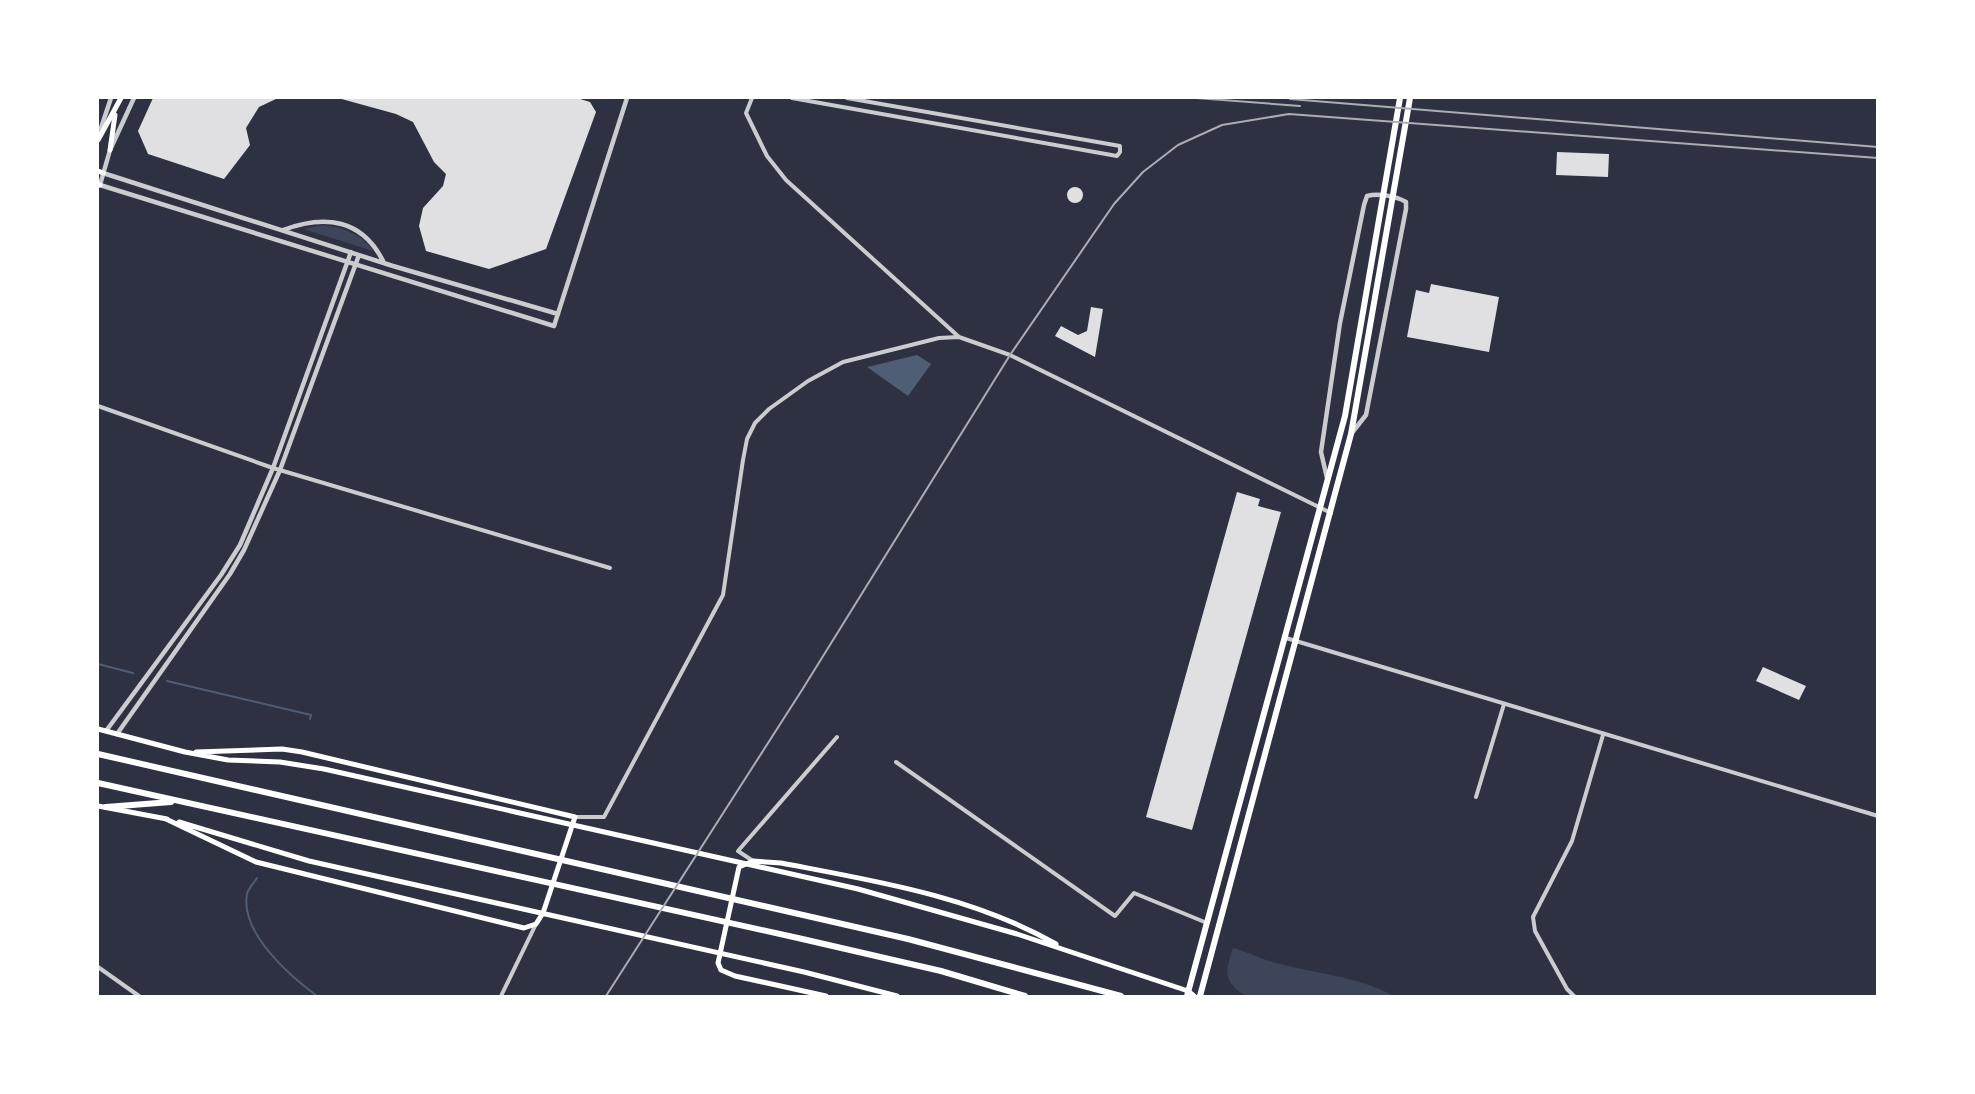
<svg xmlns="http://www.w3.org/2000/svg" width="1975" height="1094" font-family="'Playfair Display',serif">
<rect width="100%" height="100%" fill="#2d3142"/>
<path fill="#3c4559" d="M 323,225 C 343,228 361,233 373,251 L 303,229 Z
M 1233,948 C 1249,952 1262,960 1277,963 C 1316,974 1358,976 1394,996 L 1246,996 C 1223,982 1225,972 1233,948 Z"/>
<path fill="#4f5d75" d="M 917,355 L 931,364 L 908,396 L 867,367 Z"/>
<g fill="none" stroke-linecap="round" stroke-linejoin="round">
<path stroke="#4f5d75" stroke-width="2" d="M 98,664 L 133,673
M 167,681 L 311,715 L 310,719
M 257,878 C 254,883 248,889 247,894 C 240,933 290,976 317,996"/>
</g>
<path fill="#e0e0e3" d="M 153,98 L 278,98 L 259,107 L 246,128 L 250,145 L 224,179 L 148,154 L 138,131 Z
M 338,98 L 577,98 L 590,102 L 596,112 L 546,249 L 489,269 L 426,251 L 419,226 L 423,208 L 443,186 L 446,174 L 434,162 L 413,122 L 396,114 Z
M 1557,152 L 1609,154 L 1608,177 L 1556,175 Z
M1067 195a8 8 0 1 1 16 0a8 8 0 1 1-16 0Z
M 1431,284 L 1499,297 L 1489,352 L 1407,337 L 1416,290 L 1429,293 Z
M 1091,307 L 1103,309 L 1095,357 L 1055,336 L 1061,326 L 1078,335 L 1087,331 Z
M 1237,492 L 1260,499 L 1258,506 L 1281,512 L 1192,830 L 1146,817 Z
M 1763,667 L 1806,686 L 1799,700 L 1756,681 Z"/>
<g fill="none" stroke-linecap="round" stroke-linejoin="round">
<path stroke="#caccd0" stroke-width="4" d="M 752,98 L 746,113 L 767,156 L 786,180 L 959,337
M 792,98 L 1117,156 L 1120,152 L 1120,146 L 847,98
M 98,406 L 273,468 L 610,568
M 1286,638 L 1878,816
M 896,762 L 1115,916 L 1134,893 L 1207,923
M 1476,797 L 1504,704
M 575,817 L 604,817 L 723,595 L 743,460 L 747,439 L 755,423 L 769,409 L 808,381 L 843,362 L 939,338 L 959,337 L 1010,355 L 1331,513
M 753,861 L 738,851 L 837,737
M 98,967 L 139,996
M 501,996 L 536,924
M 1574,996 L 1567,989 L 1535,931 L 1533,917 L 1572,841 L 1603,735"/>
<path stroke="#caccd0" stroke-width="4.5" d="M 134,98 L 110,150 L 100,185 L 554,326 L 627,98
M 98,137 L 111,98
M 103,173 L 393,266 L 558,314
M 283,230 C 325,214 363,219 384,263
M 1327,478 L 1321,452 L 1340,323 L 1364,205 L 1367,196 C 1378,193 1396,196 1406,202 L 1406,209 L 1366,415 L 1351,434
M 106,731 L 221,575 L 240,545 L 273,468 L 351,252
M 117,734 L 230,574 L 244,550 L 280,470 L 359,255"/>
<path stroke="#fff" stroke-width="5" d="M 98,140 L 121,98
M 110,150 L 115,115
M 98,171 L 103,173
M 98,184 L 100,185
M 98,729 L 185,752 L 228,760 L 280,762 L 324,769 L 858,889 L 1017,934 L 1188,991 L 1194,996
M 98,806 L 167,819
M 166,819 L 256,862 L 524,928 L 536,924 L 543,913 L 575,817 L 302,752 L 282,749 L 196,752
M 179,822 L 309,861 L 804,972 L 897,996
M 826,996 L 735,976 L 721,970 L 718,963 L 739,867 L 753,861 L 781,863 C 875,881 972,896 1056,944"/>
<path stroke="#fff" stroke-width="6" d="M 1187,996 L 1345,416 L 1400,98
M 1200,996 L 1351,434 L 1410,98"/>
<path stroke="#fff" stroke-width="6" d="M 98,754 L 908,939 L 1121,996
M 98,783 L 798,938 L 941,971 L 1025,996
M 106,807 L 171,802"/>
<path stroke="#abadb3" stroke-width="2" d="M 1196,98 L 1300,106
M 1290,99 L 1878,147
M 606,996 L 802,690 L 1010,355 L 1114,204 L 1143,172 L 1178,145 L 1222,125 L 1289,114 L 1878,158"/>
</g>
<rect width="1975" height="1094" fill="none" stroke="#ffffff" stroke-width="198"/>
</svg>
